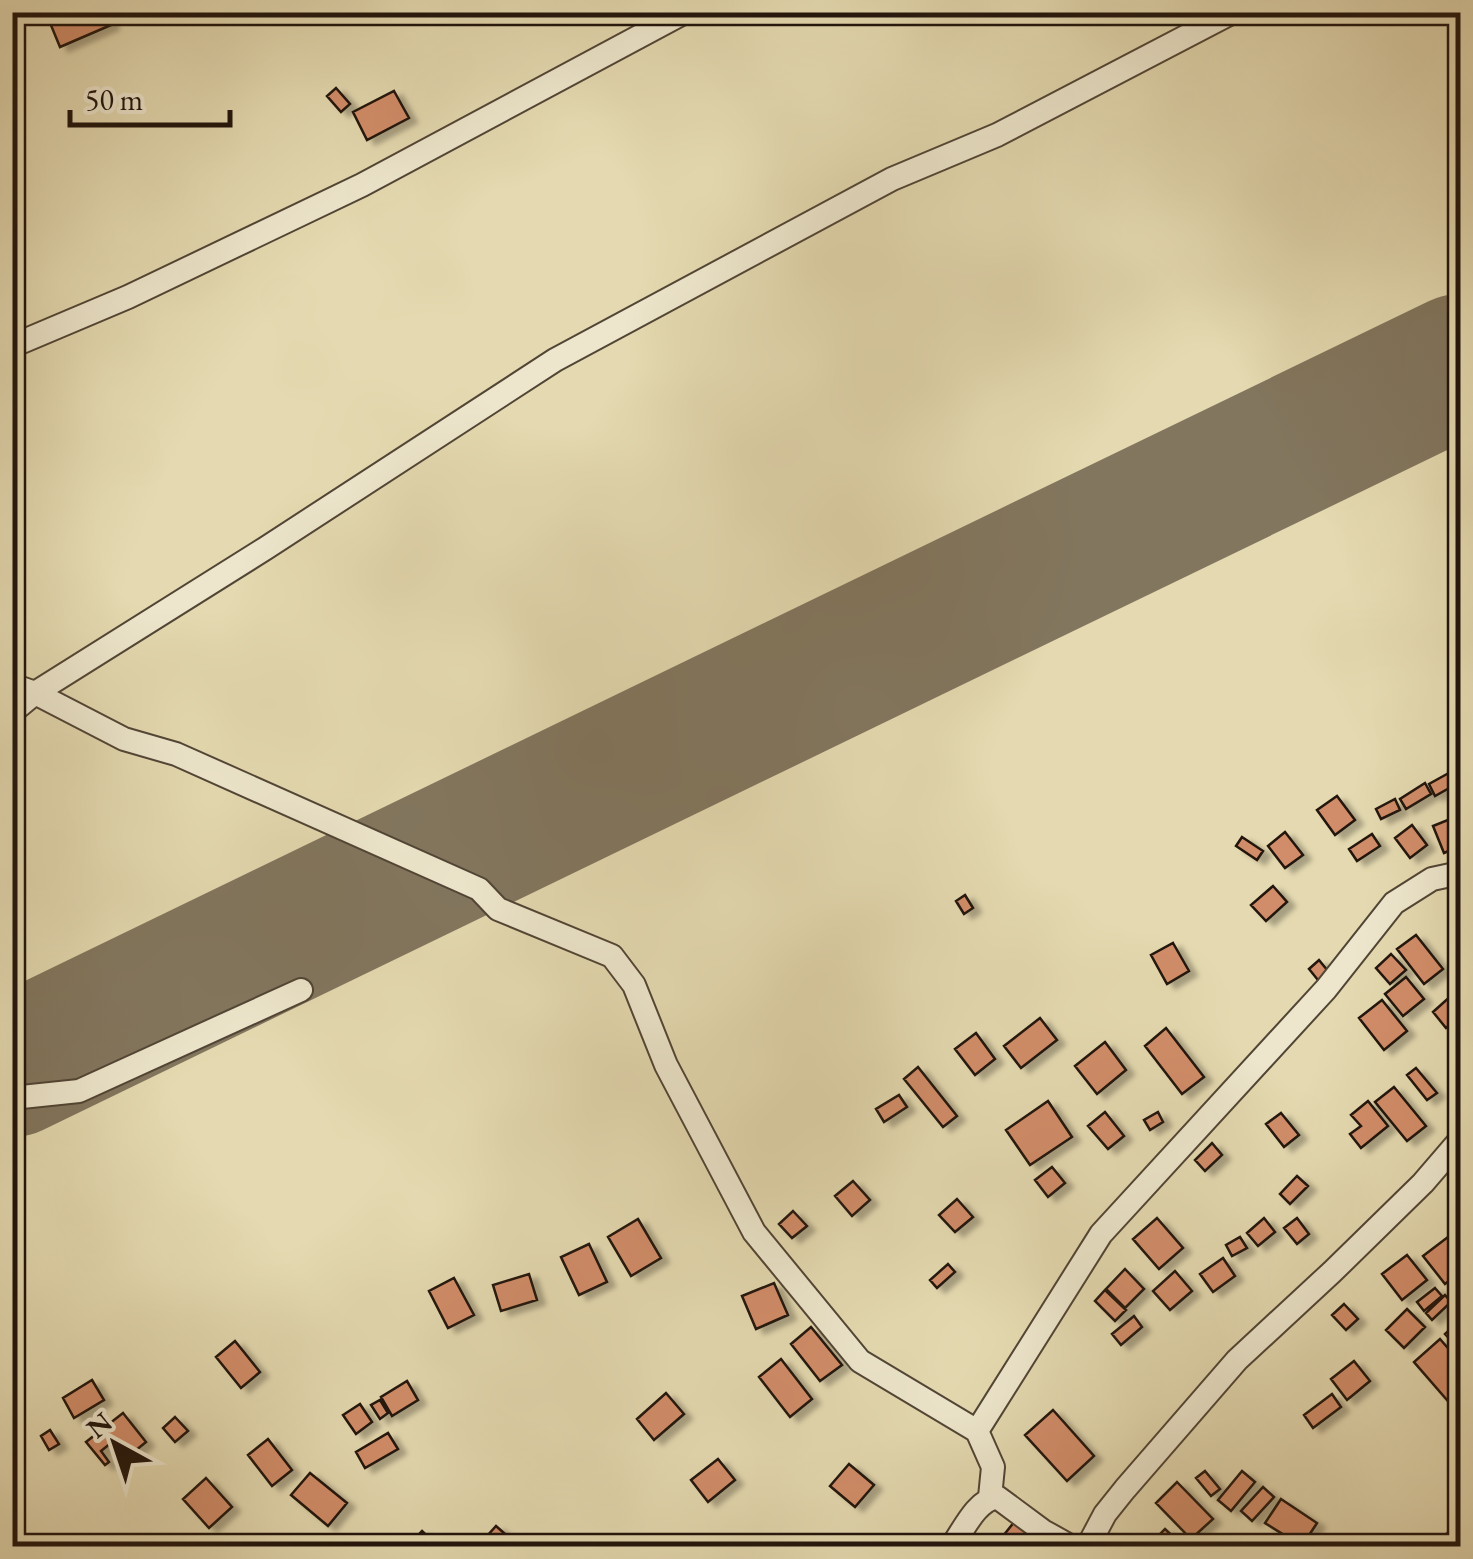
<svg xmlns="http://www.w3.org/2000/svg" width="1473" height="1559" font-family="'EB Garamond',serif">
<defs>
<filter id="shadow"><feDropShadow dx="8" dy="4.5" stdDeviation="2.5" flood-color="#0004"/></filter>
</defs>
<rect width="100%" height="100%" fill="#e4d9b0"/>
<filter id="stains"><feTurbulence type="fractalNoise" baseFrequency=".002" numOctaves="4"/><feColorMatrix values="0 0 0 0 .2 0 0 0 0 .09 0 0 0 0 .02 0 0 0 .5 -.17"/></filter>
<radialGradient id="worn" r=".72"><stop offset=".6" stop-color="#630" stop-opacity="0"/><stop offset="1" stop-color="#630" stop-opacity=".3"/></radialGradient>
<g fill="none" stroke-linecap="round" stroke-linejoin="round">
<path stroke="#82765e" stroke-width="142" d="M 12,1066 L 1460,365"/>
</g>
<path fill="#d18d69" stroke="#20140c" stroke-width="2.5" filter="url(#shadow)" d="M 61,12 L 106,12 L 111,25 L 60,47 L 48,18 Z
M 336,88 L 350,104 L 341,112 L 327,96 Z
M 394,91 L 409,118 L 367,140 L 353,112 Z
M 1456,769 L 1460,782 L 1435,796 L 1429,784 Z
M 1425,783 L 1431,794 L 1406,809 L 1400,799 Z
M 1337,796 L 1355,820 L 1335,835 L 1317,810 Z
M 1395,799 L 1400,810 L 1381,819 L 1376,809 Z
M 1460,815 L 1460,846 L 1444,853 L 1433,826 Z
M 1412,825 L 1427,845 L 1410,858 L 1395,838 Z
M 1285,832 L 1303,855 L 1285,868 L 1268,846 Z
M 1372,834 L 1380,846 L 1357,861 L 1349,849 Z
M 1242,837 L 1263,851 L 1257,860 L 1236,846 Z
M 1273,886 L 1287,902 L 1266,921 L 1251,905 Z
M 965,895 L 973,908 L 964,914 L 956,901 Z
M 1416,935 L 1443,969 L 1424,984 L 1397,949 Z
M 1173,943 L 1189,971 L 1167,984 L 1151,955 Z
M 1391,954 L 1406,970 L 1390,984 L 1376,968 Z
M 1319,960 L 1332,976 L 1322,985 L 1309,969 Z
M 1406,977 L 1424,999 L 1403,1016 L 1385,994 Z
M 1453,994 L 1460,1003 L 1460,1016 L 1446,1028 L 1433,1012 Z
M 1382,1000 L 1407,1031 L 1384,1050 L 1359,1018 Z
M 1040,1018 L 1057,1040 L 1021,1068 L 1004,1046 Z
M 1166,1028 L 1204,1077 L 1182,1094 L 1145,1046 Z
M 976,1033 L 995,1059 L 975,1075 L 955,1049 Z
M 1105,1042 L 1126,1070 L 1097,1094 L 1075,1066 Z
M 918,1067 L 957,1116 L 943,1127 L 904,1079 Z
M 1416,1068 L 1437,1093 L 1427,1100 L 1407,1075 Z
M 1394,1087 L 1426,1126 L 1407,1141 L 1375,1102 Z
M 899,1095 L 907,1107 L 884,1122 L 876,1109 Z
M 1048,1101 L 1072,1137 L 1030,1165 L 1006,1130 Z
M 1368,1101 L 1388,1126 L 1361,1148 L 1350,1134 L 1361,1126 L 1351,1115 Z
M 1105,1112 L 1124,1136 L 1108,1149 L 1088,1126 Z
M 1158,1112 L 1163,1122 L 1150,1130 L 1144,1120 Z
M 1281,1113 L 1299,1135 L 1284,1147 L 1266,1124 Z
M 1212,1143 L 1222,1155 L 1205,1171 L 1195,1160 Z
M 1052,1167 L 1065,1183 L 1048,1197 L 1035,1180 Z
M 1297,1176 L 1308,1186 L 1290,1204 L 1280,1194 Z
M 853,1181 L 870,1200 L 852,1216 L 835,1196 Z
M 957,1199 L 973,1217 L 955,1232 L 939,1215 Z
M 793,1211 L 807,1226 L 792,1238 L 779,1224 Z
M 1157,1218 L 1183,1248 L 1159,1269 L 1133,1239 Z
M 1264,1218 L 1275,1232 L 1258,1246 L 1247,1233 Z
M 1297,1218 L 1309,1234 L 1297,1244 L 1284,1228 Z
M 638,1219 L 661,1258 L 631,1276 L 608,1237 Z
M 1240,1237 L 1247,1248 L 1232,1256 L 1226,1245 Z
M 1448,1237 L 1460,1254 L 1460,1272 L 1445,1284 L 1423,1256 Z
M 589,1244 L 607,1282 L 579,1295 L 561,1257 Z
M 1407,1255 L 1427,1280 L 1402,1300 L 1382,1274 Z
M 1223,1258 L 1235,1276 L 1213,1292 L 1200,1274 Z
M 948,1264 L 955,1272 L 937,1288 L 930,1280 Z
M 1125,1269 L 1144,1289 L 1125,1308 L 1106,1289 Z
M 1175,1271 L 1192,1291 L 1170,1310 L 1153,1291 Z
M 529,1274 L 537,1300 L 501,1311 L 493,1285 Z
M 454,1278 L 474,1315 L 448,1328 L 429,1291 Z
M 774,1283 L 788,1315 L 756,1329 L 742,1296 Z
M 1435,1288 L 1442,1296 L 1424,1311 L 1417,1302 Z
M 1105,1290 L 1126,1310 L 1115,1321 L 1095,1301 Z
M 1445,1295 L 1451,1302 L 1432,1320 L 1426,1313 Z
M 1344,1304 L 1358,1319 L 1346,1330 L 1332,1315 Z
M 1407,1309 L 1425,1327 L 1404,1348 L 1386,1330 Z
M 1134,1316 L 1142,1327 L 1121,1345 L 1112,1334 Z
M 1460,1320 L 1460,1350 L 1445,1334 Z
M 811,1327 L 842,1365 L 820,1381 L 791,1344 Z
M 1440,1339 L 1460,1362 L 1460,1415 L 1414,1362 Z
M 235,1341 L 260,1372 L 241,1388 L 216,1357 Z
M 781,1359 L 812,1399 L 790,1417 L 759,1377 Z
M 1354,1361 L 1370,1381 L 1347,1400 L 1331,1379 Z
M 92,1380 L 104,1400 L 74,1418 L 63,1398 Z
M 407,1381 L 418,1400 L 392,1416 L 381,1397 Z
M 666,1393 L 684,1414 L 654,1440 L 637,1419 Z
M 1332,1394 L 1341,1407 L 1313,1428 L 1304,1415 Z
M 380,1400 L 388,1413 L 380,1419 L 371,1405 Z
M 360,1404 L 372,1422 L 356,1434 L 343,1415 Z
M 1053,1410 L 1094,1456 L 1067,1481 L 1025,1435 Z
M 123,1413 L 146,1442 L 124,1460 L 111,1443 L 101,1451 L 109,1462 L 105,1465 L 86,1442 Z
M 175,1417 L 188,1431 L 175,1442 L 163,1428 Z
M 50,1430 L 59,1444 L 49,1450 L 41,1436 Z
M 388,1433 L 398,1449 L 365,1468 L 356,1452 Z
M 268,1439 L 292,1470 L 272,1486 L 248,1455 Z
M 718,1459 L 735,1480 L 708,1502 L 691,1480 Z
M 849,1464 L 874,1485 L 855,1507 L 830,1486 Z
M 1205,1471 L 1220,1489 L 1211,1496 L 1196,1478 Z
M 1242,1471 L 1255,1482 L 1231,1511 L 1218,1500 Z
M 310,1473 L 347,1503 L 328,1526 L 291,1495 Z
M 206,1478 L 232,1507 L 209,1528 L 183,1499 Z
M 1177,1482 L 1213,1519 L 1191,1539 L 1156,1503 Z
M 1263,1487 L 1274,1497 L 1252,1521 L 1241,1511 Z
M 1281,1499 L 1317,1523 L 1302,1546 L 1265,1523 Z
M 1015,1521 L 1048,1546 L 995,1546 Z
M 496,1526 L 513,1541 L 509,1546 L 478,1546 Z
M 1165,1529 L 1183,1546 L 1155,1546 L 1151,1543 Z
M 422,1531 L 438,1546 L 408,1546 Z"/>
<g fill="none" stroke-linecap="round" stroke-linejoin="round">
<defs>
<path id="minor" d="M 12,346 L 128,297 L 362,185 L 685,12
M 12,685 L 35,693 L 124,739 L 176,754 L 479,889 L 498,909 L 612,956 L 634,985 L 666,1065 L 754,1232 L 860,1361 L 977,1431 L 993,1467 L 990,1497
M 12,712 L 35,693 L 266,548 L 555,360 L 892,179 L 997,135 L 1233,12
M 12,1098 L 79,1091 L 301,990
M 977,1431 L 1101,1234 L 1326,989 L 1394,903 L 1432,879 L 1460,873
M 952,1546 C 964,1529 976,1501 997,1497 L 1043,1531 L 1070,1546
M 1088,1546 L 1105,1514 L 1125,1489 L 1237,1360 L 1332,1272 L 1423,1183 L 1460,1140
M 1450,1546 L 1460,1538"/>
</defs>
<use href="#minor" stroke="#514535" stroke-width="26"/>
<use href="#minor" stroke="#ede6cc" stroke-width="22"/>
</g>
<rect width="1473" height="1559" fill="none" stroke="#e4d9b0" stroke-width="50"/>
<rect x="15" y="15" width="1443" height="1529" fill="none" stroke="#20140c" stroke-width="5"/>
<rect x="25" y="25" width="1423" height="1509" fill="none" stroke="#20140c" stroke-width="2.5"/>
<g transform="translate(115 1444) rotate(320)" stroke="#ede6cc" stroke-width="8" paint-order="stroke">
<path d="M0-8L18 38L0 25L-18 38Z" fill="#20140c"/>
<text y="-15" font-size="28" font-weight="bold" text-anchor="middle" fill="#20140c">N</text>
</g>
<path d="M70 110v15h160v-15" fill="none" stroke="#20140c" stroke-width="5"/>
<text x="85" y="110" font-size="30" fill="#20140c" stroke="#ede6cc" stroke-width="8" paint-order="stroke">50 m</text>
<rect width="100%" height="100%" filter="url(#stains)"/>
<rect width="100%" height="100%" fill="url(#worn)"/>
</svg>
